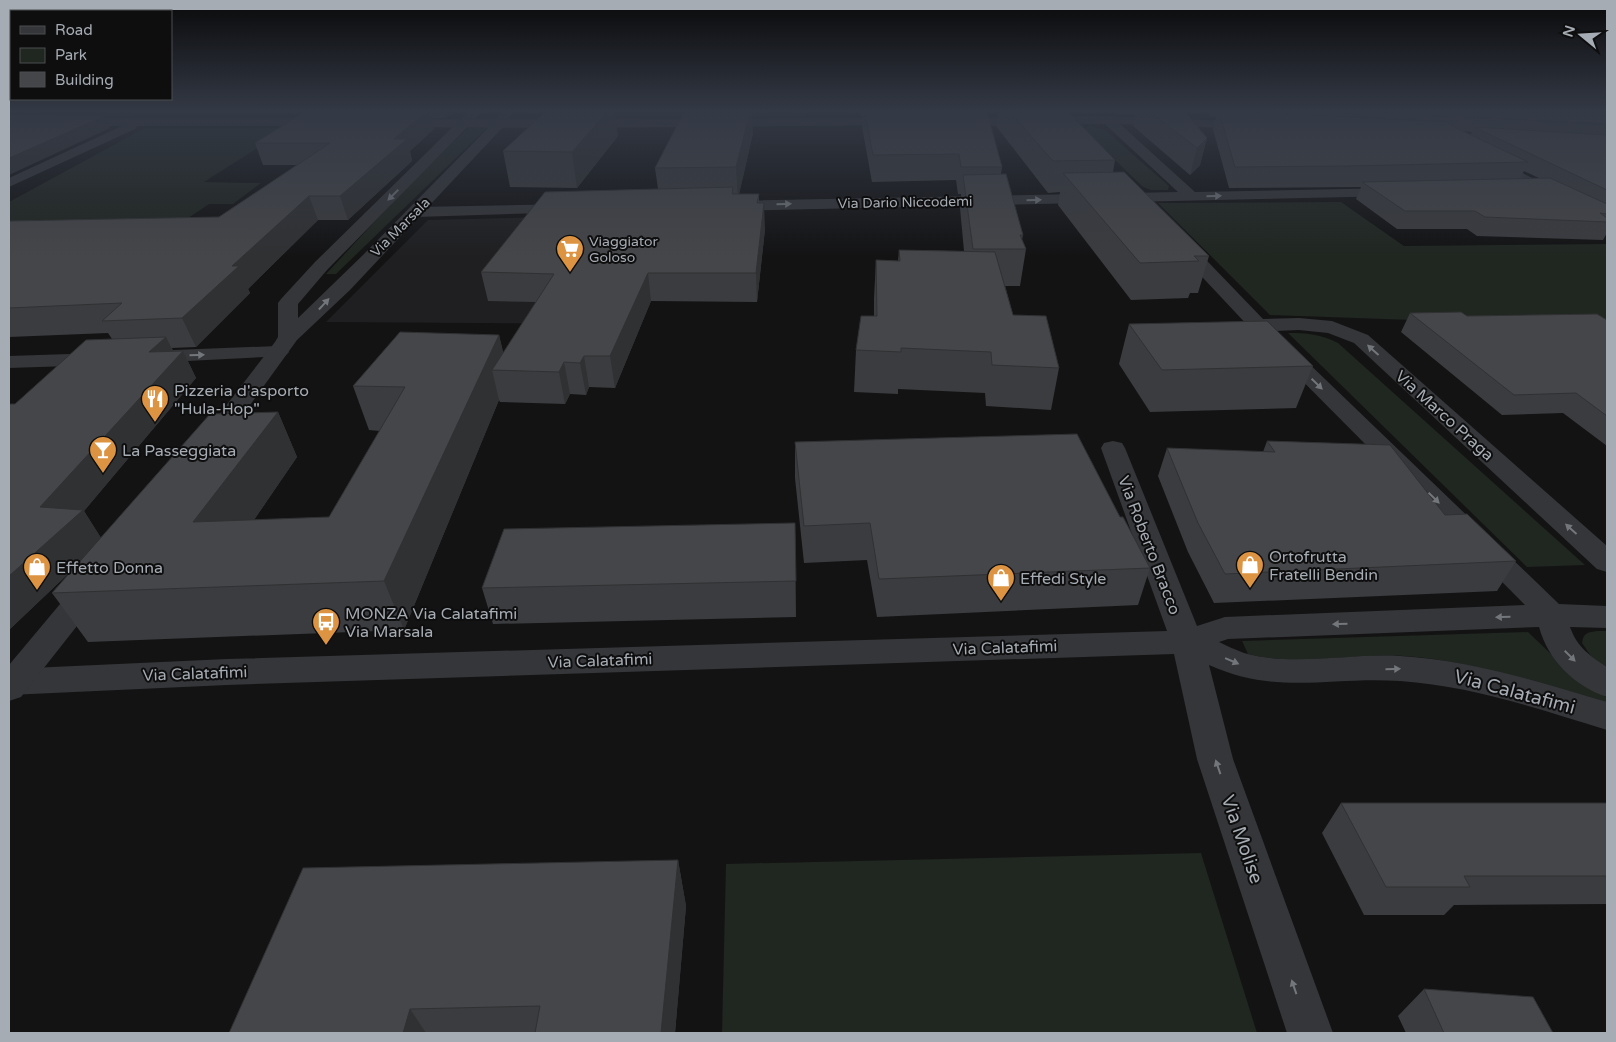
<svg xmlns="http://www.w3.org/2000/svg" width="1616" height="1042" font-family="'Varela Round',sans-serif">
<rect width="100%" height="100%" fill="#131314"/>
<path fill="#1f1f21" d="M 674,214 L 622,324 L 326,322 L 428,220 Z"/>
<path fill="#202620" d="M 148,111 L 122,117 L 9,117 L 9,112 Z
M 542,111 L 804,112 L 804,116 L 552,117 Z
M 1091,126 L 1105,130 L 1169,186 L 1168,190 L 1151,190 L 1143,187 L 1084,130 L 1085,128 Z
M 145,128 L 289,128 L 204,182 L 261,183 L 233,204 L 209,204 L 160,237 L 9,240 L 9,202 Z
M 468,128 L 487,128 L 336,274 L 326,274 L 421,172 Z
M 1341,202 L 1404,246 L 1607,244 L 1607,327 L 1270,315 L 1158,203 Z
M 1288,333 C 1307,333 1321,334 1338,343 L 1585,565 L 1527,567 Z
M 1597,631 L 1607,631 L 1607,670 L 1593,659 L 1582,643 C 1583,633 1588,632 1597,631 Z
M 1528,632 L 1570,672 L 1607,698 L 1607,705 C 1541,686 1473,660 1404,656 C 1353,653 1297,667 1248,654 L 1242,641 Z
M 1201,853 L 1257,1033 L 722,1033 L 726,864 Z"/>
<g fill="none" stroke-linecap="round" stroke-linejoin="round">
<path fill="#353639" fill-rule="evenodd" d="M 1108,116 L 1255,122 L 1257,125 L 1255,128 L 1251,129 L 1120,124 L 1195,192 L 1396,188 L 1401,189 L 1403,192 L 1401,195 L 1396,196 L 727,211 L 722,209 L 719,206 L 722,203 L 727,201 L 1178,192 L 1105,124 L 952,126 L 946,122 L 952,118 Z
M 9,118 L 326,118 L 332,122 L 326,126 L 137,126 L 135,129 L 9,187 L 9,178 L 122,126 L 9,126 Z
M 899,118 L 903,119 L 905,122 L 903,125 L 568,128 L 394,127 L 388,123 L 394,119 Z
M 1487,156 L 1607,214 L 1607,225 L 1482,163 L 1480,160 Z
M 569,204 L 575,206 L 577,209 L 575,212 L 416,217 L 410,215 L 408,212 L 410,209 L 416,207 Z
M 1180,238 L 1186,239 L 1263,319 L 1299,318 L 1332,321 L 1368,335 L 1607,546 L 1607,572 L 1597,569 L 1354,343 L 1328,333 L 1299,330 L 1275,331 L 1559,604 L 1607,606 L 1607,628 L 1570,627 C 1577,647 1590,656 1607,667 L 1607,697 C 1574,686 1548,660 1539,627 L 1228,639 L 1219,642 C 1227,646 1236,650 1244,653 C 1294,667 1349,653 1400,656 C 1471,660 1539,682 1607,702 L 1607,730 C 1539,709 1472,686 1400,681 C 1330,676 1278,696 1209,665 L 1233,759 L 1333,1033 L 1287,1033 L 1197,759 L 1174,654 L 227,685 L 9,695 L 9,669 L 227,659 L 1167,631 L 1101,448 L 1104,443 L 1113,441 L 1122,443 L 1125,448 L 1197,626 L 1225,617 L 1525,605 L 1251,329 L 1174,247 L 1172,243 L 1174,239 Z
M 278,346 L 285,348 L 289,352 L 285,356 L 148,363 L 140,362 L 137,357 L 140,352 L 148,351 Z
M 100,353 L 108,354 L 111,359 L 108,364 L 100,365 L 9,368 L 9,356 Z"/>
<path fill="#353639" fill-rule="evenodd" d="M 469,111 L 483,111 L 327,270 L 298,304 L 298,318 L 363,255 L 496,120 L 502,111 L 514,111 L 504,126 L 350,290 L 297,340 L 219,448 L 210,450 L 201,448 L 198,443 L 201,438 L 275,342 L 278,337 L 278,303 L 281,299 L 315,262 Z
M 92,576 L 103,579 L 107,586 L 103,593 L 21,697 L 9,701 L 9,665 L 81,579 Z"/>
</g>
<path fill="#3b3c3f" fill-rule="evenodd" d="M 305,112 L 453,112 L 446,118 L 431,118 L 434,129 L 410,151 L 412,161 L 348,220 L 318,220 L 248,289 L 250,293 L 196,347 L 172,348 L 173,351 L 183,351 L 196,378 L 84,511 L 101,538 L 278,412 L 297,457 L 254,520 L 329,517 L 380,431 L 369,430 L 353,386 L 499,335 L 503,353 L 536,302 L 488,301 L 481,272 L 658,189 L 655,168 L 753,133 L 739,194 L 759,194 L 759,203 L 765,229 L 757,302 L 651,301 L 615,388 L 589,387 L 586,395 L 570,394 L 565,404 L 500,402 L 499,400 L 404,630 L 88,642 L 52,593 L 73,569 L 9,630 L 9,404 L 15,404 L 112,339 L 108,333 L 9,337 L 9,221 L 219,217 L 297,165 L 263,165 L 255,143 Z
M 860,112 L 987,112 L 1002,167 L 1001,174 L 1023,235 L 1022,240 L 1026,249 L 1020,286 L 1005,286 L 1013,315 L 1059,368 L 1051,410 L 986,406 L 985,393 L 898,389 L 898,394 L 854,392 L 856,350 L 874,316 L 874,298 L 876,260 L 898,261 L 899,250 L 964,251 L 960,208 L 961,194 L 958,194 L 956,180 L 872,182 L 862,127 L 863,116 L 860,116 Z
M 998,112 L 1068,112 L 1115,160 L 1113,172 L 1209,256 L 1198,293 L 1190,293 L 1188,298 L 1131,300 L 1058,205 L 1060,192 L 1048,193 L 996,126 Z
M 1116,112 L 1185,112 L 1207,138 L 1200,165 L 1190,175 L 1133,126 L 1135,115 L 1119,114 Z
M 1208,112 L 1607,112 L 1607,233 L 1603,240 L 1477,236 L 1467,229 L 1397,229 L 1356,199 L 1361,187 L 1229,188 L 1213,129 L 1216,117 L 1210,117 ZM 1463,131 L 1472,132 L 1470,135 ZM 1524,171 L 1539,178 L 1520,179 Z
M 618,136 L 577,188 L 510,187 L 503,151 Z
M 1410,313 L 1467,316 L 1607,320 L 1607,446 L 1563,413 L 1502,415 L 1401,332 Z
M 1129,324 L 1313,366 L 1296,408 L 1150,412 L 1119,364 Z
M 1267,441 L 1445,515 L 1516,561 L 1497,591 L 1214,603 L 1188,552 L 1158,476 L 1167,448 L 1263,452 Z
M 795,442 L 1120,517 L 1150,568 L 1138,605 L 877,617 L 867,560 L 804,563 L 795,478 Z
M 795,523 L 796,617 L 493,624 L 482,588 Z
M 1341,803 L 1607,803 L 1607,904 L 1454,905 L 1444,915 L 1364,915 L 1322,833 Z
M 678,860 L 686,906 L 675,1033 L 229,1033 Z
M 1424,989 L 1553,1033 L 1406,1033 L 1398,1016 Z"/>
<path fill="#303133" d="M 426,112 L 429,112 L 434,129 L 410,151 L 412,161 L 348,220 L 340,196 L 394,139 Z
M 445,112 L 453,112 L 446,118 Z
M 607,112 L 615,112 L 618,136 L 577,188 L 572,152 Z
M 750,112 L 752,112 L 753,133 L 738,199 L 736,167 Z
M 105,116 L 110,128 L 9,175 L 9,158 Z
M 1207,138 L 1200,165 L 1190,175 L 1197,148 Z
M 309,196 L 318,220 L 248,289 L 250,293 L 196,347 L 182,318 L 232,266 Z
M 764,203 L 765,229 L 757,302 L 756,273 Z
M 648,273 L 651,301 L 615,388 L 610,356 Z
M 499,335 L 508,371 L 492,370 L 499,400 L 404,630 L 384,581 Z
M 166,337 L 176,357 L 183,351 L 196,378 L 84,511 L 103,541 L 9,630 L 9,576 L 40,507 L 149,352 Z
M 584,356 L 589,387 L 586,395 L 580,363 Z
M 564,362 L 570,394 L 565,404 L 559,372 Z
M 278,412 L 297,457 L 220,569 L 193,522 Z
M 678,860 L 686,906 L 675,1033 L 661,1033 Z
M 410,1009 L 426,1033 L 403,1033 Z"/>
<path fill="#454649" stroke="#303133" d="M 305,112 L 426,112 L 394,139 L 407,139 L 340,196 L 309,196 L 232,266 L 239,266 L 182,318 L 102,321 L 122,303 L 9,308 L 9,221 L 219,217 L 330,143 L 255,143 Z
M 545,112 L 607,112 L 572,152 L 503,151 Z
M 684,112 L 750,112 L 736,167 L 655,168 Z
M 865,112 L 987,112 L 1002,167 L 961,167 L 959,154 L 873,155 Z
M 1010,112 L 1068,112 L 1115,160 L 1053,161 Z
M 1150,112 L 1185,112 L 1207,138 L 1197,148 Z
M 1219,112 L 1247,112 L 1448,122 L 1450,125 L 1528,162 L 1347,166 L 1235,167 Z
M 1379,112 L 1607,112 L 1607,124 Z
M 9,115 L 105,116 L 9,158 Z
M 1474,127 L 1607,135 L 1607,190 Z
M 1124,172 L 1209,256 L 1194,256 L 1199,261 L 1140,263 L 1063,173 Z
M 1006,174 L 1023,235 L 1020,235 L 1026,249 L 973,249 L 963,175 Z
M 1550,178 L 1607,204 L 1607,214 L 1600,213 L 1607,218 L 1607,222 L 1485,217 L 1475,211 L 1405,211 L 1362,182 Z
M 733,187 L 732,194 L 759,194 L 757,203 L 764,203 L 756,273 L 648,273 L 610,356 L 584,356 L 580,363 L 564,362 L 559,372 L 492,370 L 554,274 L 481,272 L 545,192 Z
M 899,250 L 995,252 L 1013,315 L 1046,316 L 1059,368 L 992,365 L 991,352 L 901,348 L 901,352 L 856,350 L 861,316 L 877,316 L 876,260 L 900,261 Z
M 1461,312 L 1467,316 L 1597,314 L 1607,320 L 1607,416 L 1576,393 L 1514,395 L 1410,313 Z
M 1267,321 L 1313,366 L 1162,370 L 1129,324 Z
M 400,332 L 499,335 L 384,581 L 52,593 L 210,414 L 278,412 L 193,522 L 329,517 L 405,387 L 353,386 Z
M 166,337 L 149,352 L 183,351 L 40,507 L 83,510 L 9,576 L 9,404 L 15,404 L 86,340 Z
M 1077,434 L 1120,517 L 1123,517 L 1150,568 L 879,579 L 870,523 L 804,526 L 795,442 Z
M 1267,441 L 1390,445 L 1445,515 L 1467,514 L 1516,561 L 1225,574 L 1198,523 L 1167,448 L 1275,452 Z
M 795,523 L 796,581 L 482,588 L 504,529 Z
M 1341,803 L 1607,803 L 1607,876 L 1464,876 L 1470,887 L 1386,887 Z
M 678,860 L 661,1033 L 535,1033 L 540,1006 L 410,1009 L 403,1033 L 229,1033 L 303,868 Z
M 1424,989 L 1533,997 L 1553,1033 L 1444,1033 Z"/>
<defs><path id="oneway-solid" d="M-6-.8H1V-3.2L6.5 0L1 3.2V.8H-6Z" transform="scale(1.25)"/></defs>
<g fill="#73777c">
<use href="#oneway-solid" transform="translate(393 195) rotate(135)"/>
<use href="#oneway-solid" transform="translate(1214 196) rotate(-1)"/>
<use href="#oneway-solid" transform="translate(1034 200) rotate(-1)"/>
<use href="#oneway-solid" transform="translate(784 204) rotate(-1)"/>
<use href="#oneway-solid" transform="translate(324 304) rotate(-47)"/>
<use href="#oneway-solid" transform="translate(1373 350) rotate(-138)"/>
<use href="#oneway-solid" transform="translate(197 355) rotate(-2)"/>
<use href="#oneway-solid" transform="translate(1317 384) rotate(44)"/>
<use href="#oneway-solid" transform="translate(1434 498) rotate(44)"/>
<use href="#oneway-solid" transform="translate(1571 529) rotate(-138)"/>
<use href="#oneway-solid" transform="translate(1503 617) rotate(178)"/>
<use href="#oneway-solid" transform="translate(1340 624) rotate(178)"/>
<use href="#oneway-solid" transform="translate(1570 656) rotate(45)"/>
<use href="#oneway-solid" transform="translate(1232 661) rotate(23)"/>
<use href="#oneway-solid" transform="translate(1393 669) rotate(-1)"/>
<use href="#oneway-solid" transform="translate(1218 767) rotate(-109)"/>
<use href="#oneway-solid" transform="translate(1294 987) rotate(-109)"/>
</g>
<linearGradient id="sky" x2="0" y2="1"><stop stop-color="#0a0a0b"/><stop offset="0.43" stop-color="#333945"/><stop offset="1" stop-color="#333945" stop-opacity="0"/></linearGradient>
<rect width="1616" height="257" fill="url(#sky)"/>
<defs>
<symbol id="supermarket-pin" viewBox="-11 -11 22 30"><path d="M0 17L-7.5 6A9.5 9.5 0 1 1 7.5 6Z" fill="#dd9442" stroke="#0e0e0f"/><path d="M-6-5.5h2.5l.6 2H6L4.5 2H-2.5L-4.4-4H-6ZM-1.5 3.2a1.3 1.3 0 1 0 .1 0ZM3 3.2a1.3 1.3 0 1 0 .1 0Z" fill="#fff"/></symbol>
<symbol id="restaurant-pin" viewBox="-11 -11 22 30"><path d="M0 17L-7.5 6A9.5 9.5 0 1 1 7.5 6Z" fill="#dd9442" stroke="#0e0e0f"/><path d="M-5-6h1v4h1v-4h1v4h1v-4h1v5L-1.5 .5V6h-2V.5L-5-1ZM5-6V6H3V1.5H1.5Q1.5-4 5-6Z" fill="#fff"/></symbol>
<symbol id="bar-pin" viewBox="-11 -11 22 30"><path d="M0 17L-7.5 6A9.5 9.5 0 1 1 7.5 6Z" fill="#dd9442" stroke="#0e0e0f"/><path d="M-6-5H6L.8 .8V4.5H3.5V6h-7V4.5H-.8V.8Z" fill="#fff"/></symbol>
<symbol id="shop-pin" viewBox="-11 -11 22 30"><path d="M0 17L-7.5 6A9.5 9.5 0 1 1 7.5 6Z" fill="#dd9442" stroke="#0e0e0f"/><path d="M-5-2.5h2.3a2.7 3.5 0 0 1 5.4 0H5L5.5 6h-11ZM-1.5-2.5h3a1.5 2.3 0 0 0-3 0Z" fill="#fff"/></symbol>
<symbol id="bus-pin" viewBox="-11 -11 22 30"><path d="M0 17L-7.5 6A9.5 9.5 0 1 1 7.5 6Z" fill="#dd9442" stroke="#0e0e0f"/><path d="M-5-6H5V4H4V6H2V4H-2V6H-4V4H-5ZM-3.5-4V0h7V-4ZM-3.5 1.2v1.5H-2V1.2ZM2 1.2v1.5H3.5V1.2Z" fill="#fff"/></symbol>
</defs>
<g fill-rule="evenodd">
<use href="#supermarket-pin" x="554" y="233" width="32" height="43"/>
<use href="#restaurant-pin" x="139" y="383" width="32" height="43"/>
<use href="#bar-pin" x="87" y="434" width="32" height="43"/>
<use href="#shop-pin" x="1234" y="549" width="32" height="43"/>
<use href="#shop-pin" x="21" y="551" width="32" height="43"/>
<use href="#shop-pin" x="985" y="562" width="32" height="43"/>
<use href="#bus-pin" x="310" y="606" width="32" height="43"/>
</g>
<g text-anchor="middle" stroke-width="4" stroke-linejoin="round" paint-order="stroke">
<g font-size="14" fill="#a6acb3" stroke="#0e0e0f">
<text transform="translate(905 202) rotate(-1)" y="5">Via Dario Niccodemi</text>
<text transform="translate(400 227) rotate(-45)" y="5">Via Marsala</text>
</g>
<g font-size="14" fill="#a6acb3" stroke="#0e0e0f" text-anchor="start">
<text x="589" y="246">Viaggiator<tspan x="589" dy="16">Goloso</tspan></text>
</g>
<g font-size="16" fill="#a6acb3" stroke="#0e0e0f" text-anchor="start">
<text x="174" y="396">Pizzeria d'asporto<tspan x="174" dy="18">"Hula-Hop"</tspan></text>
<text x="122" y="456">La Passeggiata</text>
<text x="1269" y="562">Ortofrutta<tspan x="1269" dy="18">Fratelli Bendin</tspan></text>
<text x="56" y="573">Effetto Donna</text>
<text x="1020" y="584">Effedi Style</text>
<text x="345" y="619">MONZA Via Calatafimi<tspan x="345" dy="18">Via Marsala</tspan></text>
</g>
<g font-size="16" fill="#a6acb3" stroke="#0e0e0f">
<text transform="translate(1445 415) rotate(42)" y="6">Via Marco Praga</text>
<text transform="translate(1150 545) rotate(69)" y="6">Via Roberto Bracco</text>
<text transform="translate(1005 647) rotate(-2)" y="6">Via Calatafimi</text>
<text transform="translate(600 660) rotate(-2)" y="6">Via Calatafimi</text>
<text transform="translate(195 673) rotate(-2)" y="6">Via Calatafimi</text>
</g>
<g font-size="19" fill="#a6acb3" stroke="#0e0e0f">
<text transform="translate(1515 691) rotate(15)" y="7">Via Calatafimi</text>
<text transform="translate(1243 839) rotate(71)" y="7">Via Molise</text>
</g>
</g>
<rect width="1616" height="1042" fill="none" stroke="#a6acb3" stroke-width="20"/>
<rect x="10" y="10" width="162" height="90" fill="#0e0e0f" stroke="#4b4d51"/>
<rect x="20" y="26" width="25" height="8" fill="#353639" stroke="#4b4d51"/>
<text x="55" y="35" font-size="15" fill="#a6acb3">Road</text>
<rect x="20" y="48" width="25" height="15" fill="#202620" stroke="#4b4d51"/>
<text x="55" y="60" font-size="15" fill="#a6acb3">Park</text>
<rect x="20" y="72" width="25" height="15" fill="#454649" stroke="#4b4d51"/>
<text x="55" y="85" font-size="15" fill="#a6acb3">Building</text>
<g transform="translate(1581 35) rotate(288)" stroke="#0e0e0f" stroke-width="4" paint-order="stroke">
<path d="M0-4L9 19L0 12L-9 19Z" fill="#a6acb3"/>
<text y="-8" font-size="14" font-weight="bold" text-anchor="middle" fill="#a6acb3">N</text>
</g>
</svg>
